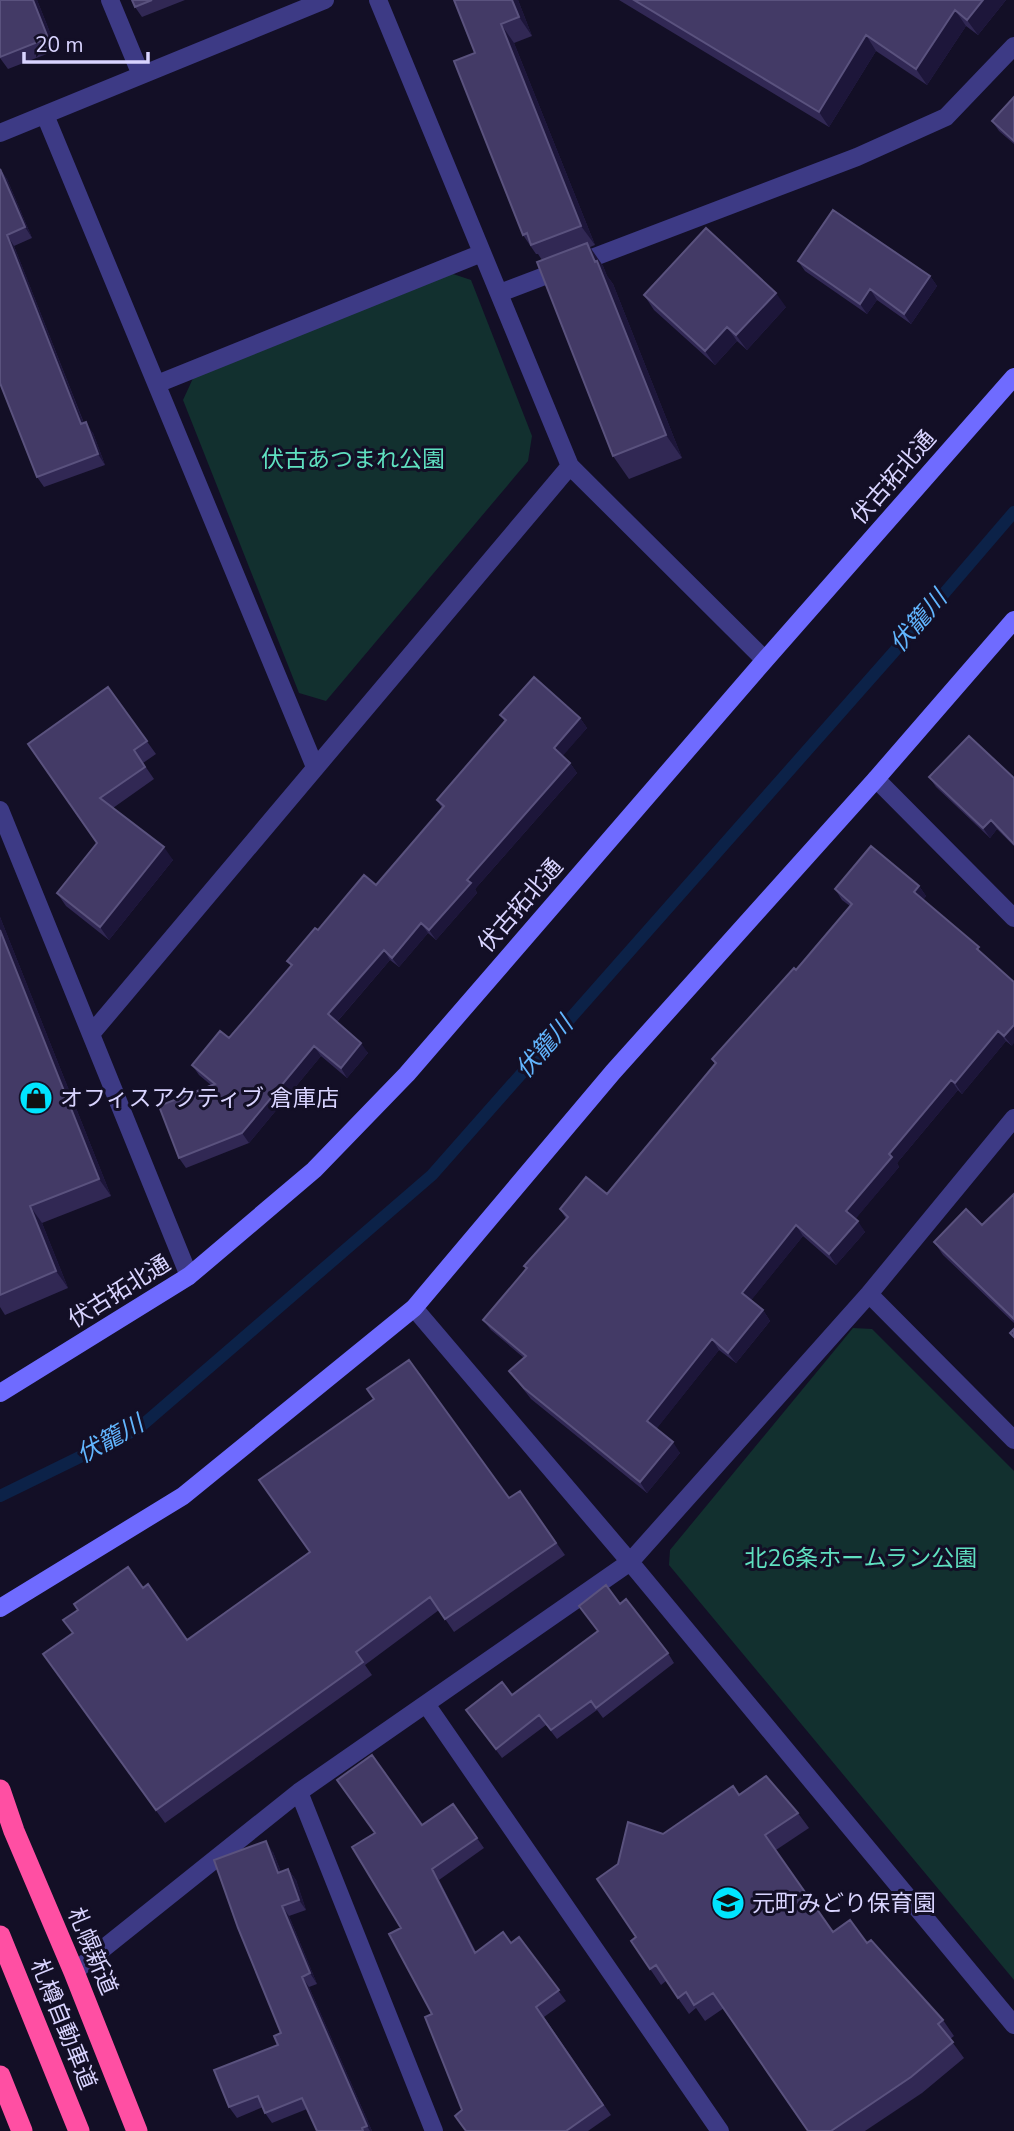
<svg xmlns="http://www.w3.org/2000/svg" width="1014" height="2131" font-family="'Nunito Sans','Noto Sans JP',sans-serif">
<rect width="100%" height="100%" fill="#130f26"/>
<path fill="#12302f" d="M 450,273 L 471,280 L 532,436 L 528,461 L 326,701 L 299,693 L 183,400 L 195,374 Z
M 853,1328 L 872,1329 L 1014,1471 L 1014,1980 L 669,1565 L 670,1550 Z"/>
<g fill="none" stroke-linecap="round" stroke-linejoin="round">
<path stroke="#0c2248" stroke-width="12" d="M 0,1496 L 139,1428 L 432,1175 L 893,653 L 1014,512"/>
<path stroke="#3d3a85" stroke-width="18" d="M 110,0 L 141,75
M 378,0 L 570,466 L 765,660
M 45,115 L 315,767
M 0,133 L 325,0
M 500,293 L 857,157 L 946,117 L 1014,46
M 157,384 L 482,253
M 876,779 L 1014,918
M 0,810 L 189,1276
M 91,1034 L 570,466
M 869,1294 L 1014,1440
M 414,1308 L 630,1562 L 1014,2025
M 426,1704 L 720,2131
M 299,1792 L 434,2131
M 74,1972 L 299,1792 L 630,1562 L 869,1294 L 1014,1118"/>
<path stroke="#6f6bff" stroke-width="18" d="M 0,1393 L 189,1276 L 314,1170 L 407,1074 L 765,660 L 1014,377
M 0,1608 L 183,1496 L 414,1308 L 613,1072 L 876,779 L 1014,620"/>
<path stroke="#ff4fa3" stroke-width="21" d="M 0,1790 L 14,1831 L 74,1972 L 137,2131
M 0,1936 L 79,2131
M 0,2076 L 22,2131"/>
</g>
<path fill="#312854" d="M 0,0 L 37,0 L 57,50 L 8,69 L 0,58 Z
M 132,0 L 185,0 L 142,17 L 135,7 Z
M 518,0 L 532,36 L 514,43 L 595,245 L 590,247 L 603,266 L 607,276 L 613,284 L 682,458 L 629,479 L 613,456 L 542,260 L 538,254 L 536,254 L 523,235 L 475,53 Z
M 619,0 L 1006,0 L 978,35 L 966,26 L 927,85 L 876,51 L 829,127 Z
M 1014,97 L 1014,144 L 999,131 L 992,121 Z
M 0,169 L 7,179 L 32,238 L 14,246 L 84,423 L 93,433 L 105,465 L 44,487 L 37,477 L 0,383 Z
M 798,261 L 930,276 L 937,286 L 911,324 L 877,300 L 867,314 L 805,271 Z
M 644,295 L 786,307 L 747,350 L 737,341 L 715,365 L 654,310 Z
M 108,687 L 156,754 L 143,763 L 154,779 L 113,808 L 173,860 L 109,940 L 66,906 L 57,893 L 97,843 Z
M 500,715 L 580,718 L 587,728 L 562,756 L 570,763 L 577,773 L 475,889 L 477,893 L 436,940 L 428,933 L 399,967 L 390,960 L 337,1022 L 368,1053 L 347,1078 L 321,1056 L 249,1143 L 186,1168 L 179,1158 L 211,1085 L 199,1075 L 192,1065 L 229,1038 L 291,966 L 287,961 L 318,930 L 376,885 L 442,808 L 437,800 L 505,722 Z
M 929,777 L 1014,778 L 1014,846 L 997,829 L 990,838 L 936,787 Z
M 919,886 L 926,896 L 923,900 L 1012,1046 L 1006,1041 L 962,1094 L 958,1090 L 897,1163 L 899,1167 L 855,1219 L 865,1232 L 836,1265 L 803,1236 L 751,1300 L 763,1310 L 770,1321 L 736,1363 L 719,1350 L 656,1429 L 680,1453 L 647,1493 L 531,1399 L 509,1371 L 524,1358 L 491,1330 L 483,1320 L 526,1269 L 524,1266 L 566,1219 L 560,1209 L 607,1194 L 715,1064 L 712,1059 L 796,970 L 850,906 L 842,900 L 835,889 Z
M 0,917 L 111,1196 L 42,1223 L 68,1288 L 5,1315 L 0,1307 Z
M 1014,1194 L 1014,1323 L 943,1255 L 934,1242 L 982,1225 Z
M 520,1491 L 565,1555 L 454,1632 L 439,1610 L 365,1665 L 372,1675 L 165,1823 L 43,1654 L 143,1588 L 187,1640 L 509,1498 Z
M 620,1604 L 668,1653 L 674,1663 L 603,1718 L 597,1710 L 557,1739 L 546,1725 L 502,1758 L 466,1710 L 512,1695 L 598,1631 Z
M 739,1795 L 798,1813 L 809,1828 L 776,1850 L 833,1932 L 867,1943 L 943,2020 L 954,2036 L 950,2039 L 964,2058 L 922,2093 L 865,2131 L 808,2131 L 724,2008 L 705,2021 L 696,2008 L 689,2014 L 666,1981 L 661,1985 L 631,1941 L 636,1937 L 663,1834 Z
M 453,1804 L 484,1848 L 439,1880 L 476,1952 L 511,1943 L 519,1937 L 566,2001 L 544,2017 L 611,2115 L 588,2131 L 465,2131 L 462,2110 L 432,2014 L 401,1928 L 375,1833 L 422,1825 Z
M 273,1852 L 281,1872 L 288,1869 L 296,1880 L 306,1910 L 289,1916 L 317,1984 L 309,1987 L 372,2131 L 317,2131 L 307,2109 L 272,2123 L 265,2113 L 263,2107 L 237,2118 L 229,2107 L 278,2045 L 281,2033 Z"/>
<path fill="#1d163a" d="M 33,0 L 37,0 L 57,50 L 48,38 Z
M 512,0 L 518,0 L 532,36 L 519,17 Z
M 983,0 L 1006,0 L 978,35 L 967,20 Z
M 955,10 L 966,26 L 927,85 L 916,69 Z
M 501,24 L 514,43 L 595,245 L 581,226 Z
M 866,35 L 876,51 L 829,127 L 819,112 Z
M 0,169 L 7,179 L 32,238 L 25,227 Z
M 7,235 L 14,246 L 88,434 L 81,424 Z
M 587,243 L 603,266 L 607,276 L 613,284 L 682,458 L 666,435 Z
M 930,276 L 937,286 L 911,324 L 904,314 Z
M 870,289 L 877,300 L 867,314 L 860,304 Z
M 776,293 L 786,307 L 747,350 L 736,335 Z
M 727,327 L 737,341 L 715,365 L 705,351 Z
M 86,422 L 93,433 L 105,465 L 98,454 Z
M 580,718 L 587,728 L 561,758 L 554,748 Z
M 570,763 L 577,773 L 475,889 L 477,893 L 436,940 L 429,930 L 467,880 Z
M 991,820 L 997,829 L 990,838 L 983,828 Z
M 164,847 L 173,860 L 109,940 L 100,927 Z
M 919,886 L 926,896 L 921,903 L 914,892 Z
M 0,917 L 111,1196 L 99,1179 L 0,930 Z
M 421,923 L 428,933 L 399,967 L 392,958 Z
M 384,950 L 390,960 L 335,1024 L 328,1014 Z
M 1014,1025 L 1014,1043 L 1012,1046 L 1004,1036 Z
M 998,1031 L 1006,1041 L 962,1094 L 955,1083 Z
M 361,1043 L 368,1053 L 347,1078 L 341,1068 Z
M 314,1046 L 321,1056 L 249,1143 L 242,1133 Z
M 951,1080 L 958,1090 L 897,1163 L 899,1167 L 853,1222 L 846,1211 L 889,1154 Z
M 30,1206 L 42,1223 L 68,1288 L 56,1271 Z
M 858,1221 L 865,1232 L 836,1265 L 829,1254 Z
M 796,1225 L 803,1236 L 749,1303 L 742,1293 Z
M 763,1310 L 770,1321 L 736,1363 L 728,1353 Z
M 712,1339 L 719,1350 L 654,1432 L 647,1421 Z
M 673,1442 L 680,1453 L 647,1493 L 640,1482 Z
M 266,1841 L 273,1852 L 285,1883 L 278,1873 Z
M 288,1869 L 296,1880 L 306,1910 L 299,1900 Z
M 432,1869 L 439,1880 L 482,1963 L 475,1953 Z
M 282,1906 L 289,1916 L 317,1984 L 310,1973 Z
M 302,1977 L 309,1987 L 372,2131 L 370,2131 L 367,2126 Z"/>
<path fill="#433a66" stroke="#5a527e" stroke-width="2" d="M 0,0 L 33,0 L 48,38 L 0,57 Z
M 132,0 L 152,0 L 135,7 Z
M 454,0 L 512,0 L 519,17 L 501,24 L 581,226 L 531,245 L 527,233 L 523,235 L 454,61 L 475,53 Z
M 634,0 L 983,0 L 967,20 L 955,10 L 916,69 L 866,35 L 819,112 Z
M 1014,97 L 1014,141 L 992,121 Z
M 0,169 L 25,227 L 7,235 L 81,424 L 86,422 L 98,454 L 37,477 L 0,383 Z
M 833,210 L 930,276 L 904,314 L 870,289 L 860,304 L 798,261 Z
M 706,228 L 776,293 L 736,335 L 727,327 L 705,351 L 644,295 Z
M 587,243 L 595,262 L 597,261 L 666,435 L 613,456 L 537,262 Z
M 534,677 L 580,718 L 554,748 L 570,763 L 467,880 L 471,883 L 429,930 L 421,923 L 392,958 L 384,950 L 328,1014 L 361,1043 L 341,1068 L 314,1046 L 242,1133 L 179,1158 L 159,1106 L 215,1084 L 192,1065 L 220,1031 L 229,1038 L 292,965 L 287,961 L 315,928 L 318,930 L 364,875 L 376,885 L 444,806 L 437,800 L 506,720 L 500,715 Z
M 108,687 L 147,741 L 134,750 L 145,767 L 100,798 L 164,847 L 100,927 L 57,893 L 97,843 L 28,744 Z
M 969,736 L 1014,778 L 1014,844 L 991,820 L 983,828 L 929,777 Z
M 871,846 L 919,886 L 914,892 L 979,947 L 977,949 L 1014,982 L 1014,1025 L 1004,1036 L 998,1031 L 955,1083 L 951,1080 L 889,1154 L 892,1157 L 846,1211 L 858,1221 L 829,1254 L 796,1225 L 742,1293 L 763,1310 L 728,1353 L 712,1339 L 647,1421 L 673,1442 L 640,1482 L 524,1388 L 509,1371 L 526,1356 L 483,1320 L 527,1268 L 524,1266 L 568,1217 L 560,1209 L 586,1177 L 607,1194 L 716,1063 L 712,1059 L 794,968 L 796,970 L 852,904 L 835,889 Z
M 0,930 L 99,1179 L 30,1206 L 56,1271 L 0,1295 Z
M 1014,1194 L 1014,1319 L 934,1242 L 966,1209 L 982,1225 Z
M 1014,1329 L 1014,1337 L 1010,1333 Z
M 409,1360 L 509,1498 L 520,1491 L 556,1543 L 445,1619 L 430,1597 L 356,1652 L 363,1662 L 156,1810 L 43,1654 L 73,1633 L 63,1620 L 78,1610 L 74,1604 L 128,1567 L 143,1588 L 148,1584 L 187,1640 L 310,1552 L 259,1480 L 374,1399 L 367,1389 Z
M 606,1585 L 620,1604 L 626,1599 L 668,1653 L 596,1708 L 591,1701 L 551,1730 L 539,1715 L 496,1749 L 466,1710 L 502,1682 L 512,1695 L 598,1631 L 579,1606 Z
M 372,1755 L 422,1825 L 453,1804 L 477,1838 L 432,1869 L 475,1953 L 503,1932 L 511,1943 L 519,1937 L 559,1990 L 536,2007 L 603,2105 L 566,2131 L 466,2131 L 455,2116 L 462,2110 L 425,2017 L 432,2014 L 389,1934 L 401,1928 L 352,1847 L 375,1833 L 337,1780 Z
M 766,1776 L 798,1813 L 765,1835 L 833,1932 L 850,1920 L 867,1943 L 871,1940 L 943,2020 L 938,2024 L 953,2042 L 911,2077 L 831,2131 L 808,2131 L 713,1993 L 694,2005 L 686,1992 L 678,1998 L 656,1965 L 650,1969 L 631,1941 L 636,1937 L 597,1879 L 618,1864 L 628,1822 L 663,1834 L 733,1786 L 739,1795 Z
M 266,1841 L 278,1873 L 288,1869 L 299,1900 L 282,1906 L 310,1973 L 302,1977 L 367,2126 L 362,2128 L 363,2131 L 317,2131 L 302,2098 L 265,2113 L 258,2096 L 229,2107 L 214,2070 L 278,2045 L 274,2036 L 281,2033 L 238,1928 L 214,1860 Z"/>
<defs>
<symbol id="shop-disc" viewBox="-11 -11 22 22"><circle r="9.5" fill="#00e5ff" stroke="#130f26"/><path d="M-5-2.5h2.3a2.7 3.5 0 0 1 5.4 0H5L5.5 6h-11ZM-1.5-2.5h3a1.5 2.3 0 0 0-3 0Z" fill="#111"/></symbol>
<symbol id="school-disc" viewBox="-11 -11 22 22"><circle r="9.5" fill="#00e5ff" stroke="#130f26"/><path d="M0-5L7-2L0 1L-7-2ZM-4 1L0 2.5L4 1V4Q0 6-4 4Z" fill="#111"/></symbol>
</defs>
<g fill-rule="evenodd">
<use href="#shop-disc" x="17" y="1079" width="38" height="38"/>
<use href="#school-disc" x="709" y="1884" width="38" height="38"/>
</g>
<g text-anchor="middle" stroke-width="6" stroke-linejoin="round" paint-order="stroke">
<g font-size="23" fill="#5fe0c0" stroke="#130f26">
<text x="353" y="467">伏古あつまれ公園</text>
<text x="861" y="1566">北26条ホームラン公園</text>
</g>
<g font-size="23" fill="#d9d4ff" stroke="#130f26">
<text transform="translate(893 477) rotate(-49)" y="8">伏古拓北通</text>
<text transform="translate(520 905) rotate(-49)" y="8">伏古拓北通</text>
<text transform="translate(119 1291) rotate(-32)" y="8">伏古拓北通</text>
<text transform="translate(93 1951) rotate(67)" y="8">札幌新道</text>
<text transform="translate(64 2024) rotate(68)" y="8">札樽自動車道</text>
</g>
<g font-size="23" fill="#d9d4ff" stroke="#130f26" text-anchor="start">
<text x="60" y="1106">オフィスアクティブ 倉庫店</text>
<text x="752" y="1911">元町みどり保育園</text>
</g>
<g font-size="24" font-style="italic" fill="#62b6ff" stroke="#130f26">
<text transform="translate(918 621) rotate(-49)" y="8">伏籠川</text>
<text transform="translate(544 1047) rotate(-49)" y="8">伏籠川</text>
<text transform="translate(110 1439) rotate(-29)" y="8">伏籠川</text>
</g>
</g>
<path d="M24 52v10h124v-10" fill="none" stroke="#d9d4ff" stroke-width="3.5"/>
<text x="35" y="52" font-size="21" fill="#d9d4ff" stroke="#130f26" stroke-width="5" paint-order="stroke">20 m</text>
</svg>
